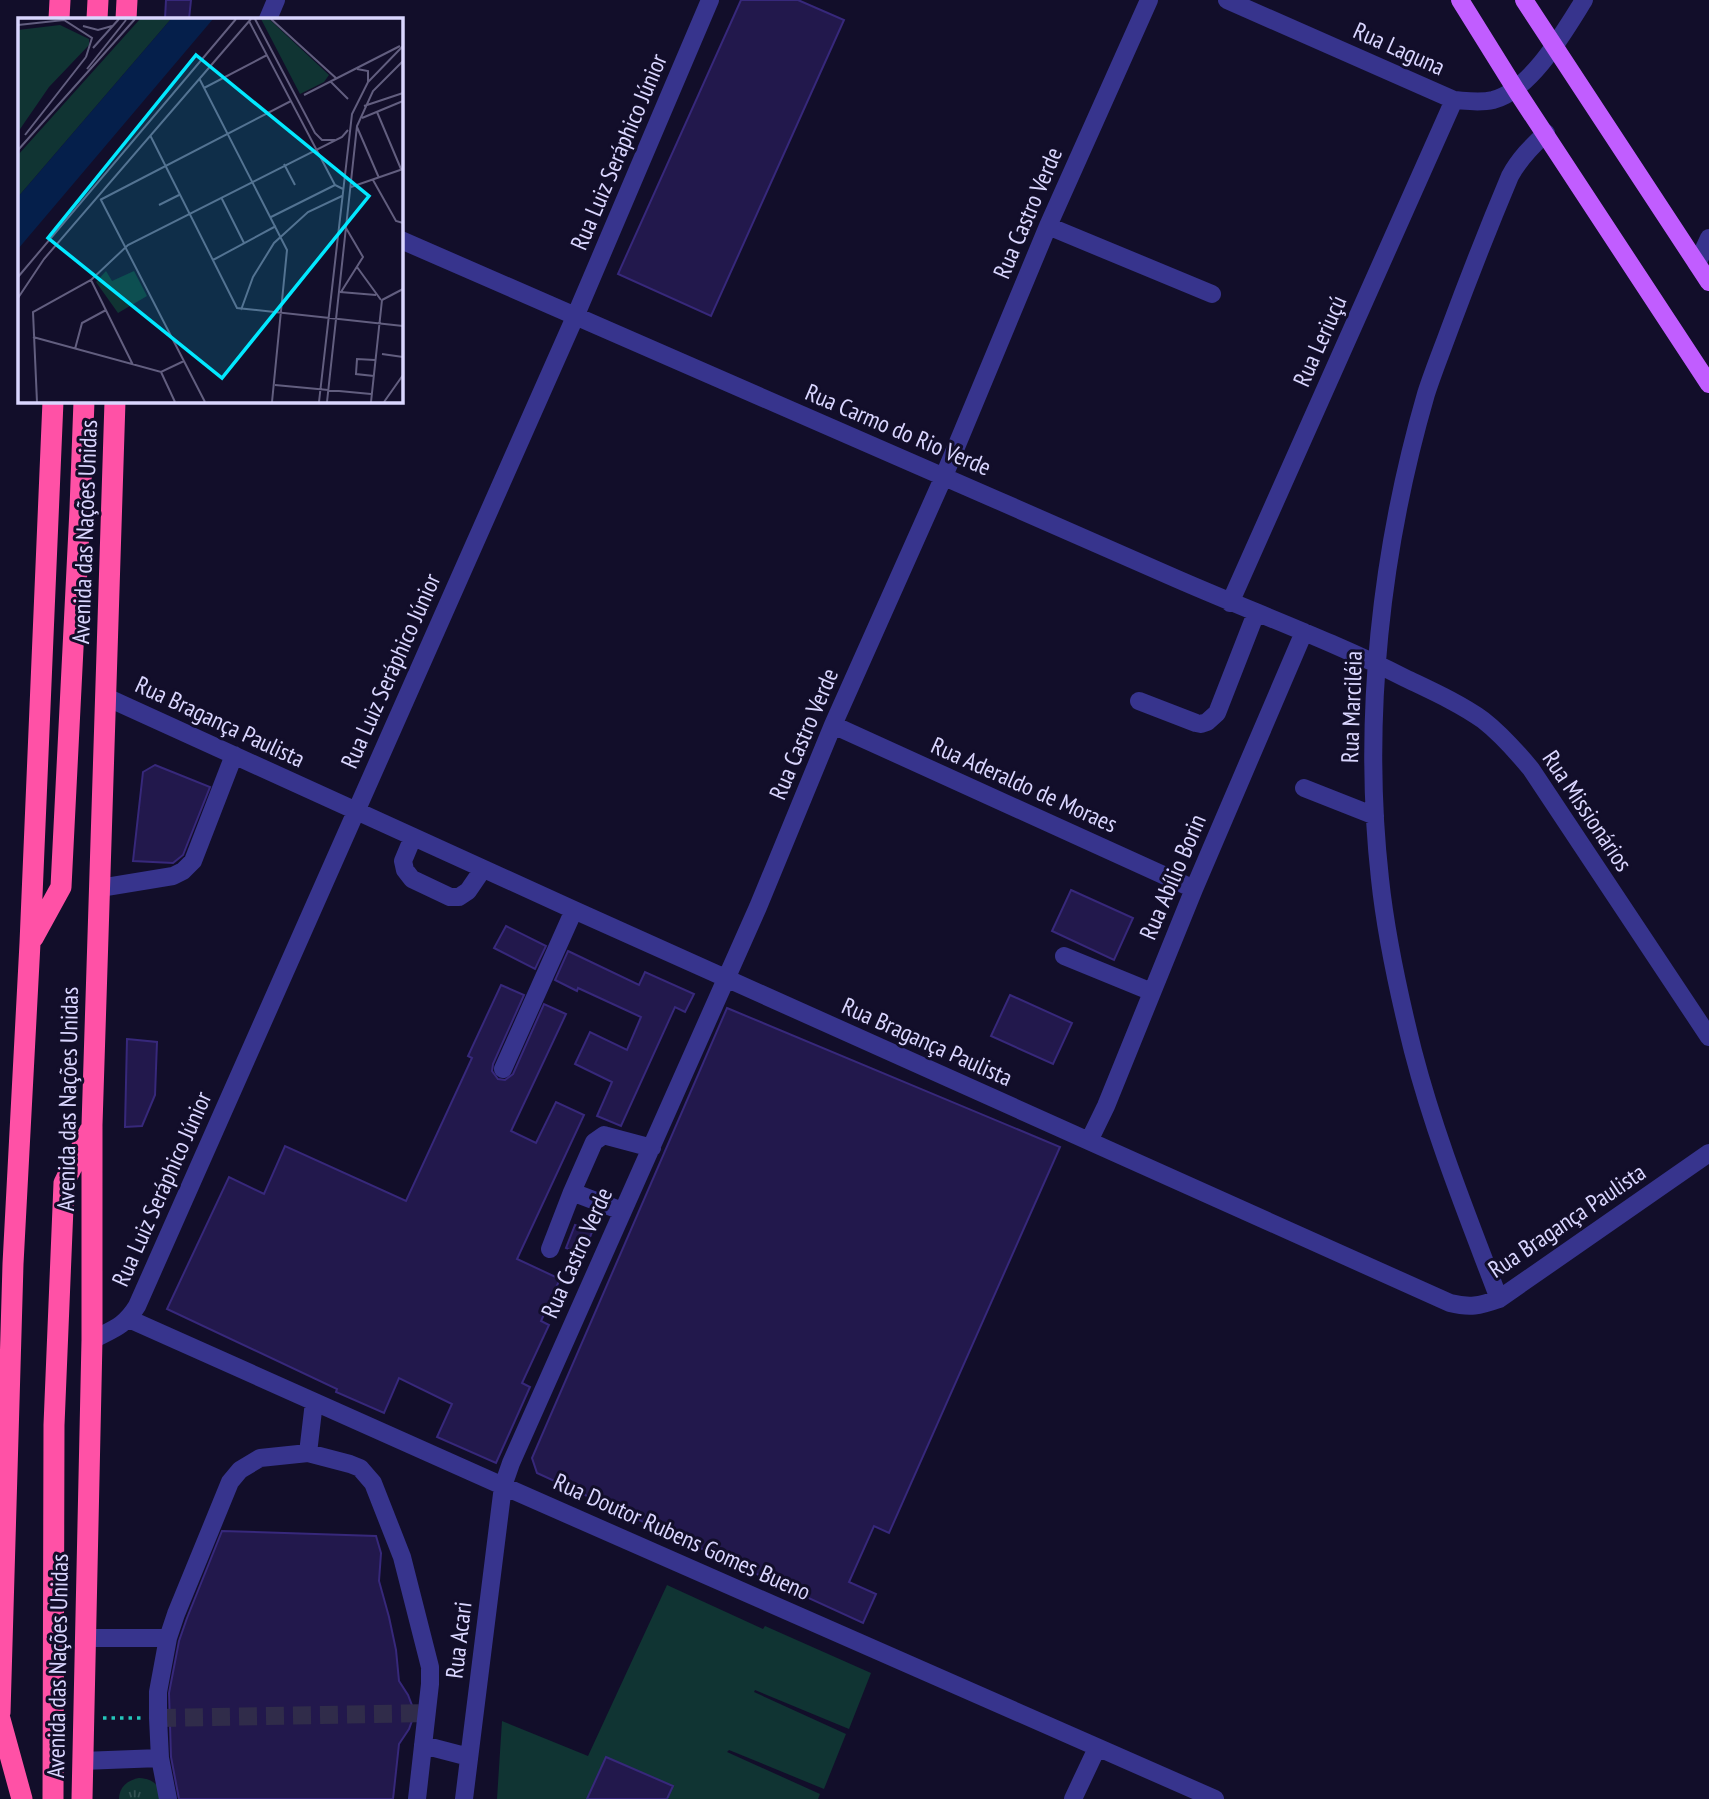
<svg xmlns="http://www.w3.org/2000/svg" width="1709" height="1799" font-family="'PT Sans Narrow',sans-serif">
<defs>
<pattern id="grass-tufts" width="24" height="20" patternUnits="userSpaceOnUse" patternTransform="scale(1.75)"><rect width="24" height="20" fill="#103433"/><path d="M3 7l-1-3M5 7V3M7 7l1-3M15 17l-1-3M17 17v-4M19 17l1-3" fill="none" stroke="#325152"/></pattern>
</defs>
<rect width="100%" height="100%" fill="#120e2a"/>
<path fill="url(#grass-tufts)" d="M 139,1778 C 154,1779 159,1785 163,1799 L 119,1799 C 119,1787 128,1780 139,1778 Z"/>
<path fill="#103433" d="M 667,1585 L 763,1629 L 765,1626 L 871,1673 L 849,1729 L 755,1690 L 754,1692 L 846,1734 L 824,1789 L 729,1750 L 727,1752 L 820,1794 L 818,1799 L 497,1799 L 502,1721 L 588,1756 Z"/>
<path fill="#22184c" stroke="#37287b" stroke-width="2" d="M 166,0 L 191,0 L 189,19 L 165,19 Z
M 741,0 L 798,0 L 844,20 L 711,316 L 618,274 Z
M 155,765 L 210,787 L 183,855 L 173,863 L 133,861 L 143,772 Z
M 1071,890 L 1133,918 L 1114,960 L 1052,931 Z
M 506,926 L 546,946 L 535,969 L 494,948 Z
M 568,951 L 639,985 L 645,972 L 694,994 L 685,1012 L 675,1007 L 621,1126 L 597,1116 L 612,1082 L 575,1064 L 590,1032 L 627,1050 L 641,1017 L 578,988 L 577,991 L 555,980 Z
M 501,985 L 524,995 L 493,1064 L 492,1071 L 498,1079 L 505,1080 L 513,1074 L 544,1004 L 566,1014 L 511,1131 L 536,1143 L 556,1102 L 584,1115 L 517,1259 L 560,1279 L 541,1321 L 549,1325 L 522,1383 L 530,1387 L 496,1463 L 437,1437 L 452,1404 L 399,1378 L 384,1413 L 336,1392 L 337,1389 L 167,1309 L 229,1177 L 264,1194 L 285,1146 L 406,1201 L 472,1058 L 468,1056 Z
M 1010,995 L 1072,1023 L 1053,1064 L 991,1036 Z
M 727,1008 L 1060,1147 L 889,1533 L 874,1526 L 849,1582 L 876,1594 L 863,1623 L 537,1473 L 532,1458 Z
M 127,1039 L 157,1042 L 155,1095 L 142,1126 L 125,1127 Z
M 575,1225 L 592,1232 L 583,1255 L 566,1248 Z
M 222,1531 L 376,1536 L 381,1553 L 379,1581 L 389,1617 L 396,1650 L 399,1681 L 408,1695 L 413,1708 L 413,1718 L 409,1729 L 399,1744 L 393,1799 L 179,1799 L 171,1757 L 169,1693 L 179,1641 L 187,1618 Z
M 606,1757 L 673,1786 L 667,1799 L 587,1799 Z"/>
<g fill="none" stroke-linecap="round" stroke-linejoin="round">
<path stroke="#302c4a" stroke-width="18" stroke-dasharray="18 9" stroke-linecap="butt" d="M 158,1718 L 427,1713"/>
<path stroke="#24c5ba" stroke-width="3.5" stroke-dasharray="3.5 5" stroke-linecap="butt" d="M 103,1718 L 141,1718"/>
<path stroke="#37348d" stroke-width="18" d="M 1227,0 L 1454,100 C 1468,101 1480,103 1493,100 C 1531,90 1564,32 1584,0
M 268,19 L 276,0
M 1048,226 L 1212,294
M 401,240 C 656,354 913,462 1168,575 C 1247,610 1328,639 1405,678 C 1432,691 1459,703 1483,720 C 1501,734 1516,751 1531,769 L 1709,1037
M 1697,264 L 1709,238
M 1230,603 L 1454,100
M 106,697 L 574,910 L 1450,1303 C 1470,1308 1479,1306 1499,1299 L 1709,1153
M 1139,701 L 1196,723 L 1201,724 L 1207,722 L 1217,713 L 1256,613
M 833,725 L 1194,889
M 1304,788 L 1375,816
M 413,837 L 403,861 L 405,870 L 412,879 L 450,897 L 459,897 L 468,891 L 483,869
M 100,888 L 173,876 L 183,871 L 193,861 L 234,755
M 1064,956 L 1152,992
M 503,1069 L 574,910
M 1089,1141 L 1106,1106 L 1194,889 L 1304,632
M 572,1192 L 594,1142 L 604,1135 L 607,1136 L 652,1148
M 550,1249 L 572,1192 L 622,1211
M 1499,1299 C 1468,1217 1435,1136 1413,1051 C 1399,995 1386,936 1380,879 C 1362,718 1381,549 1426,394 C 1433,372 1442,350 1450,328 C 1469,277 1489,226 1510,176 C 1519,159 1532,146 1546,133
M 129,1319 L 503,1486 L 1215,1799
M 92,1340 C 113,1329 124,1327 137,1306 L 575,317 L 710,0
M 308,1453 L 314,1402
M 85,1638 L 168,1638
M 423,1745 L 469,1757
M 82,1761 L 160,1758
M 168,1799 L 160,1758 L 158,1718 L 158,1692 L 168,1638 L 176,1614 L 230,1482 L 240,1470 L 260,1458 L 308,1453 L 350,1464 L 360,1468 L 373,1483 L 402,1557 L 430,1667 L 430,1684 L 417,1799
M 464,1799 L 503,1486 L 511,1463 L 758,907 L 833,725 L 944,476 L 1048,226 L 1149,0
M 1073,1799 L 1097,1748"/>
<path stroke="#c15dff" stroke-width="18" d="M 1460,0 L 1516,90 L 1709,384
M 1524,0 L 1709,282"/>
<path stroke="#ff51a6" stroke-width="21" d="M 59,19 L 60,0
M 97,19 L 98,0
M 126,19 L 127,0
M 33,938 L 61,887 L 80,509 L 84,401
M 0,1713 L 13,1264 L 30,943 L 53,401
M 0,1719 L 22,1799
M 53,1799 L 54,1425 L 64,1183 L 90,1130
M 82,1799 L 92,1340 L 92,1125 L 115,401"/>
</g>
<g text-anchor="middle" stroke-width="6" stroke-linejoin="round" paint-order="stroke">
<g font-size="24" fill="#dad6ff" stroke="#120e2a">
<text transform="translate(1399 49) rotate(24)" y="8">Rua Laguna</text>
<text transform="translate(619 152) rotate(-67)" y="8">Rua Luiz Seráphico Júnior</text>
<text transform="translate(1028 213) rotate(-67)" y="8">Rua Castro Verde</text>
<text transform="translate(1320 341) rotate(-66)" y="8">Rua Leriuçú</text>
<text transform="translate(898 430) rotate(23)" y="8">Rua Carmo do Rio Verde</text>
<text transform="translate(85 532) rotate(-88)" y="8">Avenida das Nações Unidas</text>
<text transform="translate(391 671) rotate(-66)" y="8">Rua Luiz Seráphico Júnior</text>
<text transform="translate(1352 707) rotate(-88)" y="8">Rua Marciléia</text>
<text transform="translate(220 722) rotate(25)" y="8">Rua Bragança Paulista</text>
<text transform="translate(804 734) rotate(-67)" y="8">Rua Castro Verde</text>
<text transform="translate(1024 785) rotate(24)" y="8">Rua Aderaldo de Moraes</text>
<text transform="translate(1587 811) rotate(56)" y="8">Rua Missionários</text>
<text transform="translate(1173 877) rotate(-67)" y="8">Rua Abílio Borin</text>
<text transform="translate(927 1042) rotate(24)" y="8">Rua Bragança Paulista</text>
<text transform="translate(68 1099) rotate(-89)" y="8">Avenida das Nações Unidas</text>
<text transform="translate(162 1189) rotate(-66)" y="8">Rua Luiz Seráphico Júnior</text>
<text transform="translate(1567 1221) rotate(-34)" y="8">Rua Bragança Paulista</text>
<text transform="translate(577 1253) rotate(-66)" y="8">Rua Castro Verde</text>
<text transform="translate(682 1537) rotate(24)" y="8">Rua Doutor Rubens Gomes Bueno</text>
<text transform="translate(459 1640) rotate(-83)" y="8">Rua Acari</text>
<text transform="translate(58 1666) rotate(-89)" y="8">Avenida das Nações Unidas</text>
</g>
</g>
<g transform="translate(18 18)">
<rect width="385" height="385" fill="#120e2a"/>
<path d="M 42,7 L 71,21 L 71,27 L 31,69 L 0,114 L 0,12 Z" fill="#103433"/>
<path d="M 122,1 L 153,1 L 0,179 L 0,137 ZM 243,1 L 251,1 L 311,57 L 306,64 L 282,76 Z" fill="#103433"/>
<path d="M 88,253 L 94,263 L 116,253 L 129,278 L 100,295 L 78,264 Z" fill="#103433"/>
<path d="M 153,1 L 195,1 L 0,231 L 0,179 Z" fill="#051f4b"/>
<path fill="none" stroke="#625e7f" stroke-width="2" d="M 237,1 L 297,115 L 304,122 L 317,122M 253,1 L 319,61M 231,3 L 317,167 L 325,171M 0,7 L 46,2 L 74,20 L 68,39M 65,8 L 80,12 L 94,8M 75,30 L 101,1M 69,51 L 108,2M 339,51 L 350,53 L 350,64M 181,60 L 269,232 L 254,384M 313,64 L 330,81M 186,70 L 249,37M 286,77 L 382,28M 346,88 L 385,75M 359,94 L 383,151M 344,100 L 385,83M 339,109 L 361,160M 7,117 L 68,39M 132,117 L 219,290 L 385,308M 0,132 L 117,1M 266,146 L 277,167M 355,162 L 378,203 L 385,205M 333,169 L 385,151M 203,179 L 226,225M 82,182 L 273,83M 83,182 L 187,384M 141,187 L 161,177M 253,199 L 317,167M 195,242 L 258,208M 339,249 L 363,282M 0,259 L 218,1M 73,262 L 115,347M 322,274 L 358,277M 323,274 L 345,239 L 328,210M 0,280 L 26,241 L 233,1M 364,282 L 385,271M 223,292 L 235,259 L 256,225 L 290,194 L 324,178M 15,319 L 143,354 L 166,343M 57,331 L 64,305 L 88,292M 364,336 L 385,339M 143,354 L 157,384M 356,358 L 338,356 L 339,341 L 357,342M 257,367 L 353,376M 19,384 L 15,294 L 73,262 L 110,227 L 324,119 L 330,112M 301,384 L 334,96 L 350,64 L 385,28M 309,384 L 339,108 L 355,73 L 385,43M 353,384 L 364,282M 366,384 L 385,357"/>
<path fill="#02e8ff" fill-opacity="0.15" stroke="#02e8ff" stroke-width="3.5" d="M 178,37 L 351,178 L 204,360 L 30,220 Z"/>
<rect width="385" height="385" fill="none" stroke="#dad6ff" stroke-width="3.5"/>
</g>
</svg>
